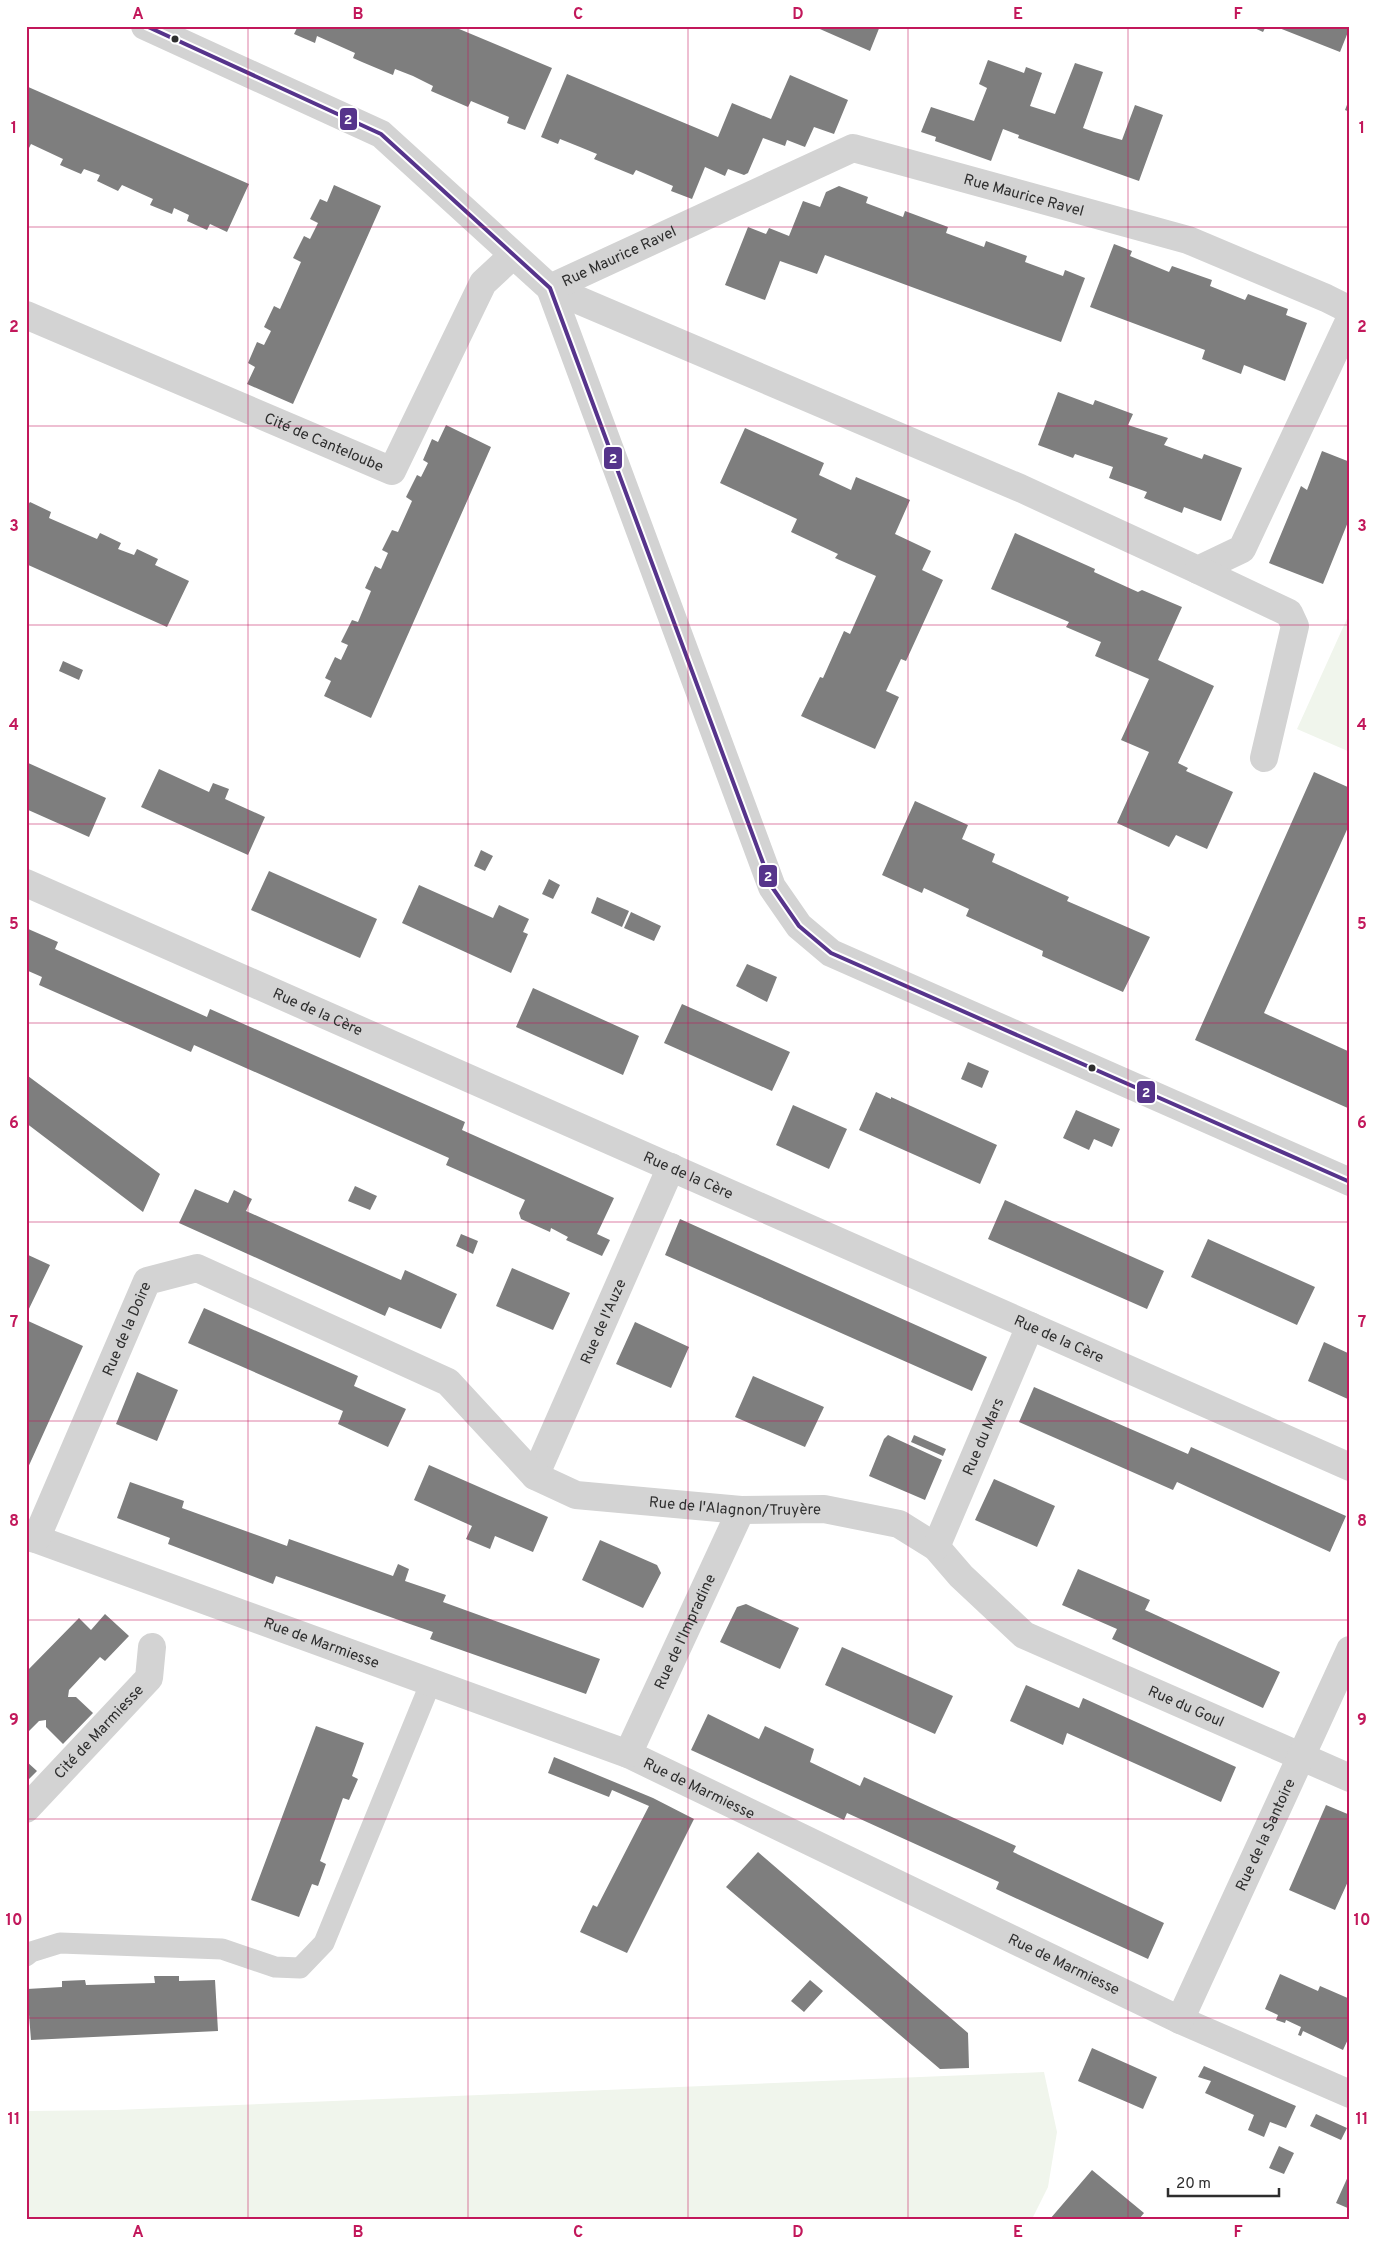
<svg xmlns="http://www.w3.org/2000/svg" width="1376" height="2245" font-family="Overpass,sans-serif">
<rect width="100%" height="100%" fill="#fff"/>
<path fill="#f0f5ec" d="M 1350,612 L 1350,752 L 1297,729 Z
M 1044,2072 L 1057,2132 L 1048,2187 L 1032,2219 L 26,2219 L 26,2111 L 116,2110 Z"/>
<path fill="#7e7e7e" d="M 298,26 L 452,26 L 552,68 L 525,130 L 507,123 L 509,117 L 471,101 L 468,107 L 431,91 L 433,86 L 413,76 L 395,69 L 393,75 L 362,62 L 353,58 L 355,53 L 317,36 L 315,43 L 294,34 Z
M 813,26 L 880,26 L 870,51 Z
M 1250,26 L 1266,26 L 1263,32 Z
M 1274,26 L 1350,26 L 1350,27 L 1340,52 Z
M 988,60 L 1024,73 L 1026,67 L 1042,73 L 1030,106 L 1055,114 L 1075,63 L 1103,72 L 1083,128 L 1094,132 L 1122,140 L 1135,105 L 1163,115 L 1139,181 L 1018,138 L 1019,135 L 1003,129 L 991,161 L 935,141 L 936,137 L 921,132 L 931,107 L 974,121 L 987,88 L 979,84 Z
M 567,74 L 718,137 L 732,103 L 771,119 L 790,75 L 848,100 L 834,134 L 814,127 L 805,147 L 787,140 L 785,146 L 763,138 L 748,173 L 744,175 L 728,169 L 725,176 L 705,167 L 692,199 L 671,191 L 673,186 L 636,170 L 633,175 L 594,159 L 597,154 L 580,147 L 560,139 L 558,144 L 541,137 Z
M 26,86 L 249,184 L 227,232 L 210,224 L 207,230 L 187,221 L 189,215 L 174,208 L 172,214 L 150,205 L 153,199 L 122,185 L 118,191 L 97,181 L 100,175 L 84,169 L 81,174 L 60,165 L 63,159 L 31,144 L 28,150 L 26,149 Z
M 1350,97 L 1350,112 L 1345,110 Z
M 334,185 L 381,206 L 293,404 L 247,384 L 255,367 L 248,363 L 257,342 L 264,345 L 271,331 L 264,327 L 274,306 L 280,309 L 301,262 L 293,258 L 304,236 L 310,239 L 318,223 L 310,219 L 320,199 L 327,202 Z
M 839,186 L 868,197 L 866,203 L 903,217 L 905,211 L 948,227 L 946,233 L 984,247 L 986,241 L 1027,256 L 1025,262 L 1063,276 L 1065,270 L 1085,278 L 1061,342 L 825,255 L 817,274 L 780,261 L 765,300 L 725,285 L 748,227 L 766,234 L 769,228 L 789,236 L 803,201 L 820,207 L 826,192 Z
M 1114,244 L 1132,251 L 1130,256 L 1169,272 L 1172,266 L 1212,280 L 1210,286 L 1245,300 L 1248,294 L 1288,309 L 1286,315 L 1307,323 L 1285,381 L 1244,365 L 1241,374 L 1202,359 L 1205,350 L 1090,307 Z
M 1058,392 L 1093,405 L 1095,400 L 1133,414 L 1128,425 L 1168,438 L 1164,445 L 1202,459 L 1204,454 L 1242,468 L 1221,521 L 1184,507 L 1182,513 L 1144,498 L 1147,492 L 1109,478 L 1113,467 L 1075,454 L 1073,458 L 1038,445 Z
M 446,425 L 491,447 L 371,718 L 324,696 L 331,681 L 325,678 L 335,657 L 341,660 L 348,645 L 341,642 L 352,620 L 358,622 L 371,591 L 365,588 L 375,566 L 381,569 L 388,553 L 382,550 L 392,530 L 398,532 L 412,501 L 406,497 L 417,475 L 421,477 L 428,463 L 423,460 L 432,439 L 438,442 Z
M 745,428 L 824,463 L 819,475 L 851,490 L 856,477 L 910,500 L 895,534 L 931,551 L 922,570 L 943,580 L 906,661 L 901,659 L 886,691 L 899,697 L 875,749 L 801,716 L 820,677 L 823,678 L 844,631 L 850,634 L 876,576 L 835,558 L 838,554 L 791,532 L 797,519 L 720,483 Z
M 1322,451 L 1350,462 L 1350,517 L 1323,584 L 1269,563 L 1301,486 L 1307,490 Z
M 30,502 L 51,512 L 49,518 L 97,539 L 100,533 L 121,543 L 118,549 L 134,555 L 137,549 L 158,559 L 155,565 L 189,581 L 167,627 L 26,564 L 26,508 Z
M 1015,533 L 1095,569 L 1094,572 L 1138,592 L 1142,590 L 1182,607 L 1158,660 L 1214,686 L 1178,763 L 1188,768 L 1186,771 L 1233,792 L 1207,849 L 1176,835 L 1169,847 L 1117,823 L 1149,752 L 1121,740 L 1149,679 L 1095,656 L 1101,642 L 1066,627 L 1069,622 L 991,589 Z
M 63,661 L 83,670 L 79,680 L 59,671 Z
M 26,762 L 106,798 L 89,837 L 26,809 Z
M 159,769 L 209,792 L 213,783 L 229,789 L 225,799 L 265,817 L 248,855 L 141,807 Z
M 1314,772 L 1350,788 L 1350,823 L 1264,1013 L 1350,1052 L 1350,1109 L 1195,1040 Z
M 915,801 L 968,825 L 962,839 L 995,854 L 992,862 L 1069,897 L 1067,901 L 1150,937 L 1123,992 L 1042,956 L 1043,951 L 966,916 L 969,909 L 924,888 L 922,893 L 882,875 Z
M 481,850 L 493,856 L 485,871 L 474,866 Z
M 269,871 L 377,919 L 360,958 L 251,910 Z
M 549,879 L 560,885 L 553,899 L 542,894 Z
M 419,885 L 493,918 L 499,905 L 529,919 L 523,932 L 528,934 L 511,973 L 402,923 Z
M 597,897 L 629,911 L 622,927 L 591,913 Z
M 631,912 L 661,926 L 654,941 L 624,928 Z
M 26,928 L 58,942 L 55,949 L 207,1017 L 210,1009 L 465,1122 L 462,1130 L 614,1198 L 597,1234 L 610,1240 L 602,1256 L 566,1240 L 568,1237 L 551,1228 L 550,1232 L 521,1219 L 519,1213 L 525,1200 L 446,1165 L 449,1158 L 194,1045 L 191,1052 L 39,985 L 42,977 L 26,970 Z
M 747,964 L 777,977 L 767,1002 L 736,986 Z
M 533,988 L 639,1036 L 623,1075 L 516,1027 Z
M 682,1004 L 790,1052 L 772,1091 L 664,1043 Z
M 968,1062 L 989,1071 L 982,1088 L 961,1079 Z
M 28,1076 L 160,1174 L 143,1212 L 26,1123 Z
M 876,1092 L 891,1099 L 891,1097 L 997,1145 L 980,1184 L 859,1130 Z
M 793,1105 L 847,1129 L 829,1169 L 776,1145 Z
M 1076,1110 L 1120,1129 L 1112,1147 L 1094,1139 L 1089,1150 L 1063,1138 Z
M 355,1186 L 377,1196 L 370,1210 L 348,1201 Z
M 195,1189 L 228,1203 L 234,1190 L 252,1199 L 246,1211 L 401,1280 L 405,1270 L 457,1294 L 441,1329 L 389,1307 L 385,1316 L 179,1223 Z
M 1005,1200 L 1164,1271 L 1147,1309 L 988,1239 Z
M 680,1219 L 987,1357 L 972,1391 L 665,1255 Z
M 461,1234 L 478,1241 L 473,1254 L 456,1246 Z
M 1208,1239 L 1315,1287 L 1297,1325 L 1191,1277 Z
M 26,1254 L 50,1265 L 26,1315 Z
M 512,1268 L 570,1293 L 553,1330 L 496,1306 Z
M 204,1308 L 358,1376 L 354,1386 L 406,1409 L 388,1447 L 338,1424 L 343,1411 L 188,1343 Z
M 26,1320 L 83,1346 L 26,1472 Z
M 635,1322 L 689,1347 L 671,1388 L 616,1364 Z
M 1324,1342 L 1350,1354 L 1350,1400 L 1308,1381 Z
M 137,1372 L 178,1390 L 157,1441 L 116,1424 Z
M 753,1376 L 824,1407 L 805,1447 L 735,1417 Z
M 1034,1387 L 1188,1454 L 1191,1447 L 1346,1516 L 1330,1552 L 1177,1482 L 1173,1490 L 1019,1422 Z
M 888,1435 L 942,1460 L 925,1500 L 869,1476 L 884,1439 Z
M 914,1435 L 946,1449 L 943,1456 L 911,1442 Z
M 429,1465 L 548,1517 L 533,1552 L 495,1536 L 490,1549 L 466,1539 L 472,1526 L 414,1500 Z
M 994,1479 L 1055,1506 L 1037,1547 L 975,1520 Z
M 130,1482 L 184,1501 L 182,1508 L 287,1546 L 289,1539 L 393,1576 L 398,1564 L 409,1569 L 405,1581 L 446,1595 L 443,1602 L 600,1659 L 586,1694 L 430,1639 L 433,1632 L 407,1623 L 276,1576 L 273,1584 L 168,1544 L 170,1538 L 117,1518 Z
M 600,1540 L 657,1565 L 661,1573 L 643,1608 L 582,1580 Z
M 1078,1569 L 1150,1600 L 1145,1610 L 1280,1672 L 1263,1708 L 1112,1639 L 1117,1629 L 1062,1605 Z
M 746,1604 L 799,1628 L 780,1669 L 720,1642 L 737,1607 Z
M 105,1614 L 129,1636 L 105,1661 L 100,1657 L 69,1690 L 68,1697 L 76,1697 L 93,1713 L 63,1744 L 46,1727 L 46,1720 L 39,1721 L 26,1734 L 26,1672 L 79,1618 L 91,1630 Z
M 842,1647 L 953,1696 L 935,1734 L 825,1685 Z
M 1026,1685 L 1079,1708 L 1083,1698 L 1236,1767 L 1221,1802 L 1067,1733 L 1063,1745 L 1010,1721 Z
M 708,1714 L 759,1739 L 765,1726 L 814,1749 L 810,1762 L 860,1786 L 864,1777 L 965,1823 L 1016,1846 L 1013,1852 L 1164,1923 L 1148,1959 L 996,1889 L 999,1882 L 977,1872 L 847,1813 L 844,1820 L 691,1750 Z
M 316,1726 L 364,1743 L 352,1776 L 358,1779 L 349,1800 L 343,1798 L 320,1861 L 326,1864 L 318,1886 L 312,1884 L 299,1917 L 251,1900 Z
M 554,1757 L 653,1798 L 694,1819 L 627,1953 L 580,1932 L 593,1905 L 597,1907 L 649,1806 L 612,1790 L 609,1797 L 548,1773 Z
M 26,1761 L 37,1771 L 26,1782 Z
M 1326,1805 L 1350,1815 L 1350,1877 L 1335,1910 L 1289,1890 Z
M 758,1852 L 968,2033 L 969,2068 L 940,2069 L 726,1887 Z
M 1280,1974 L 1318,1991 L 1320,1986 L 1350,1999 L 1350,2035 L 1343,2050 L 1303,2031 L 1301,2036 L 1298,2035 L 1301,2027 L 1286,2020 L 1285,2023 L 1276,2020 L 1278,2015 L 1265,2009 Z
M 154,1976 L 179,1976 L 179,1981 L 215,1980 L 218,2031 L 31,2040 L 27,1989 L 62,1987 L 62,1981 L 85,1980 L 86,1985 L 155,1983 Z
M 810,1980 L 823,1991 L 804,2012 L 791,2001 Z
M 1092,2048 L 1157,2077 L 1143,2109 L 1078,2081 Z
M 1204,2066 L 1296,2106 L 1286,2128 L 1270,2122 L 1264,2137 L 1248,2130 L 1254,2115 L 1205,2093 L 1211,2081 L 1198,2077 Z
M 1316,2114 L 1347,2128 L 1341,2140 L 1310,2126 Z
M 1279,2146 L 1294,2153 L 1284,2174 L 1269,2168 Z
M 1092,2170 L 1144,2213 L 1139,2219 L 1050,2219 Z
M 1350,2172 L 1350,2209 L 1336,2203 Z"/>
<g fill="none" stroke-linecap="round" stroke-linejoin="round">
<path stroke="#d3d3d3" stroke-width="21" d="M 26,1956 L 31,1952 L 60,1943 L 222,1949 L 275,1967 L 300,1968 L 324,1943 L 431,1682"/>
<g stroke="#d3d3d3" stroke-width="28">
<path d="M 145,26 L 381,134 L 550,288 L 772,887 L 799,926 L 831,953 L 1350,1182"/>
<path d="M 550,288 L 1020,488 L 1198,570 L 1242,549 L 1350,319"/>
<path id="s1" d="M 550,288 L 853,148 L 1188,240 L 1326,298 L 1350,310"/>
<path id="s2" d="M 26,315 L 392,471 L 483,283 L 512,256"/>
<path d="M 1198,570 L 1289,613 L 1295,626 L 1264,758"/>
<path id="s3" d="M 26,883 L 1350,1467"/>
<path id="s4" d="M 535,1476 L 671,1167"/>
<path id="s5" d="M 26,1537 L 36,1539 L 628,1754 L 1180,2020 L 1350,2094"/>
<path id="s6" d="M 36,1539 L 147,1281 L 197,1268 L 448,1382 L 535,1476 L 576,1495 L 741,1510 L 824,1509 L 899,1524 L 936,1547 L 961,1576 L 1024,1635 L 1350,1778"/>
<path id="s7" d="M 936,1547 L 1030,1326"/>
<path id="s8" d="M 628,1754 L 741,1510"/>
<path id="s9" d="M 26,1809 L 149,1678 L 152,1647"/>
<path id="s10" d="M 1180,2020 L 1350,1650"/>
</g>
<defs>
<path id="bus-1" d="M 146,26 L 381,134 L 550,288 L 772,887 L 799,926 L 831,953 L 1350,1182"/>
</defs>
<use href="#bus-1" stroke="#fff" stroke-width="8"/>
<use href="#bus-1" stroke="#56348b" stroke-width="4"/>
</g>
<path fill="none" stroke="#c2185b" stroke-width="1" stroke-opacity="0.55" d="M 248,26 L 248,2219M 468,26 L 468,2219M 688,26 L 688,2219M 908,26 L 908,2219M 1128,26 L 1128,2219M 26,227 L 1350,227M 26,426 L 1350,426M 26,625 L 1350,625M 26,824 L 1350,824M 26,1023 L 1350,1023M 26,1222 L 1350,1222M 26,1421 L 1350,1421M 26,1620 L 1350,1620M 26,1819 L 1350,1819M 26,2018 L 1350,2018"/>
<g fill="#2e2e2e" stroke="#fff" stroke-width="2">
<circle cx="175" cy="39" r="4.5"/>
<circle cx="1092" cy="1068" r="4.5"/>
</g>
<g text-anchor="middle" stroke-width="5" stroke-linejoin="round" paint-order="stroke">
<g font-size="15" fill="#2e2e2e" stroke="#fff">
<text dy="5" stroke="none"><textPath href="#s1" startOffset="511">Rue Maurice Ravel</textPath></text>
<text dy="5" stroke="none"><textPath href="#s1" startOffset="76">Rue Maurice Ravel</textPath></text>
<text dy="5" stroke="none"><textPath href="#s2" startOffset="324">Cité de Canteloube</textPath></text>
<text dy="5" stroke="none"><textPath href="#s3" startOffset="319">Rue de la Cère</textPath></text>
<text dy="5" stroke="none"><textPath href="#s3" startOffset="724">Rue de la Cère</textPath></text>
<text dy="5" stroke="none"><textPath href="#s4" startOffset="169">Rue de l'Auze</textPath></text>
<text dy="5" stroke="none"><textPath href="#s6" startOffset="229">Rue de la Doire</textPath></text>
<text dy="5" stroke="none"><textPath href="#s3" startOffset="1129">Rue de la Cère</textPath></text>
<text dy="5" stroke="none"><textPath href="#s7" startOffset="120">Rue du Mars</textPath></text>
<text dy="5" stroke="none"><textPath href="#s6" startOffset="941">Rue de l'Alagnon/Truyère</textPath></text>
<text dy="5" stroke="none"><textPath href="#s8" startOffset="135">Rue de l'Impradine</textPath></text>
<text dy="5" stroke="none"><textPath href="#s5" startOffset="314">Rue de Marmiesse</textPath></text>
<text dy="5" stroke="none"><textPath href="#s6" startOffset="1452">Rue du Goul</textPath></text>
<text dy="5" stroke="none"><textPath href="#s9" startOffset="106">Cité de Marmiesse</textPath></text>
<text dy="5" stroke="none"><textPath href="#s5" startOffset="719">Rue de Marmiesse</textPath></text>
<text dy="5" stroke="none"><textPath href="#s10" startOffset="204">Rue de la Santoire</textPath></text>
<text dy="5" stroke="none"><textPath href="#s5" startOffset="1124">Rue de Marmiesse</textPath></text>
</g>
</g>
<g stroke="#fff" stroke-width="2">
<rect x="339" y="107" width="19" height="24" rx="5" fill="#56348b"/>
<rect x="603" y="446" width="20" height="24" rx="5" fill="#56348b"/>
<rect x="758" y="864" width="20" height="24" rx="5" fill="#56348b"/>
<rect x="1136" y="1080" width="20" height="24" rx="5" fill="#56348b"/>
</g>
<g font-size="14" text-anchor="middle" font-weight="bold" fill="#fff">
<text x="348" y="124">2</text>
<text x="613" y="463">2</text>
<text x="768" y="881">2</text>
<text x="1146" y="1097">2</text>
</g>
<rect width="1376" height="2245" fill="none" stroke="#ffffff" stroke-width="55"/>
<path d="M1168 2188v8h111v-8" fill="none" stroke="#2e2e2e" stroke-width="2.5"/>
<text x="1176" y="2188" font-size="15" fill="#2e2e2e" stroke="#ffffff" stroke-width="4" paint-order="stroke">20 m</text>
<rect x="28" y="28" width="1320" height="2190" fill="none" stroke="#c2185b" stroke-width="2"/>
<g font-size="16" text-anchor="middle" font-weight="bold" fill="#c2185b">
<text x="138" y="19">A</text>
<text x="358" y="19">B</text>
<text x="578" y="19">C</text>
<text x="798" y="19">D</text>
<text x="1018" y="19">E</text>
<text x="1238" y="19">F</text>
<text x="14" y="133">1</text>
<text x="1362" y="133">1</text>
<text x="14" y="332">2</text>
<text x="1362" y="332">2</text>
<text x="14" y="531">3</text>
<text x="1362" y="531">3</text>
<text x="14" y="730">4</text>
<text x="1362" y="730">4</text>
<text x="14" y="929">5</text>
<text x="1362" y="929">5</text>
<text x="14" y="1128">6</text>
<text x="1362" y="1128">6</text>
<text x="14" y="1327">7</text>
<text x="1362" y="1327">7</text>
<text x="14" y="1526">8</text>
<text x="1362" y="1526">8</text>
<text x="14" y="1725">9</text>
<text x="1362" y="1725">9</text>
<text x="14" y="1925">10</text>
<text x="1362" y="1925">10</text>
<text x="14" y="2124">11</text>
<text x="1362" y="2124">11</text>
<text x="138" y="2237">A</text>
<text x="358" y="2237">B</text>
<text x="578" y="2237">C</text>
<text x="798" y="2237">D</text>
<text x="1018" y="2237">E</text>
<text x="1238" y="2237">F</text>
</g>
</svg>
